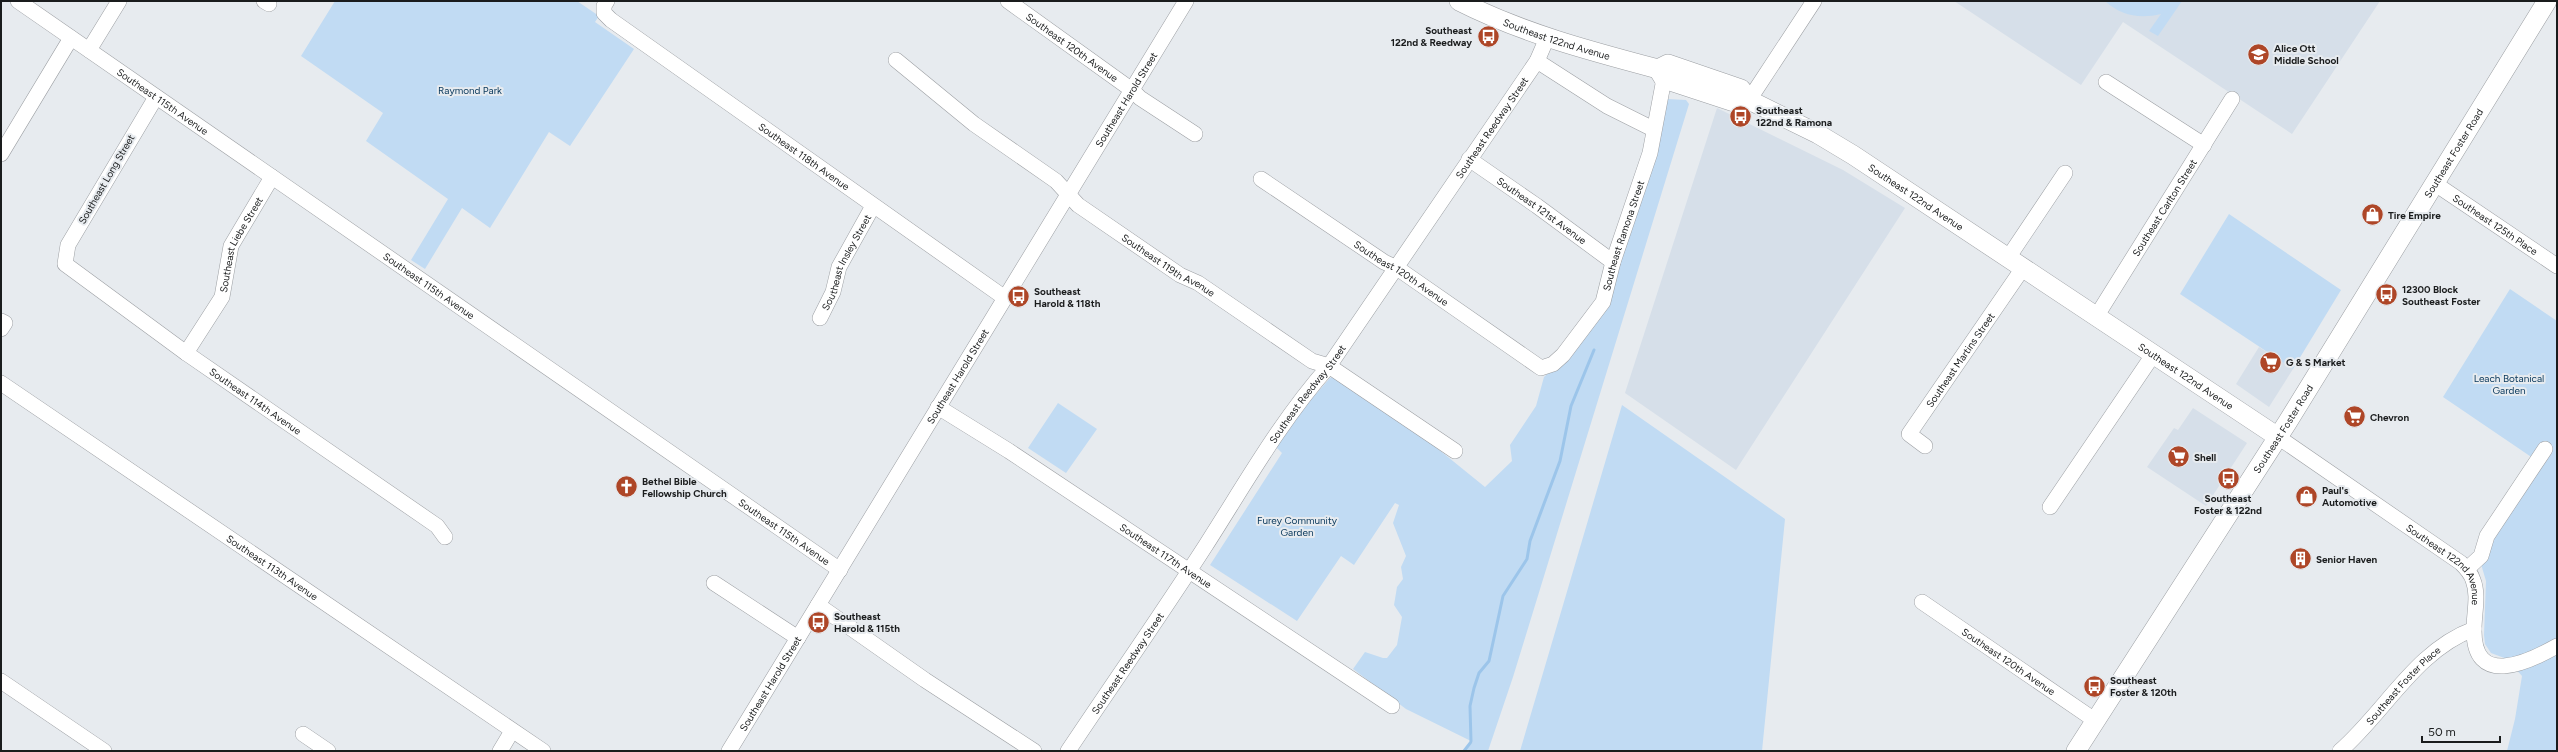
<svg xmlns="http://www.w3.org/2000/svg" width="2558" height="752" font-family="Figtree,sans-serif">
<rect width="100%" height="100%" fill="#e7ebef"/>
<path fill="#d6dfe9" d="M 1954,1 L 2380,1 L 2292,134 L 2123,22 L 2081,85 Z
M 1717,108 L 1843,170 L 1905,208 L 1736,470 L 1625,393 Z
M 2259,347 L 2293,369 L 2269,407 L 2236,384 Z
M 2193,408 L 2247,443 L 2206,506 L 2147,467 L 2174,428 L 2178,430 Z"/>
<path fill="#c1dbf3" d="M 335,1 L 577,1 L 599,16 L 595,22 L 634,49 L 570,146 L 549,132 L 490,228 L 462,208 L 425,269 L 411,260 L 448,199 L 366,141 L 383,113 L 301,56 Z
M 2105,1 L 2182,1 L 2158,36 L 2149,31 L 2161,14 C 2140,19 2121,16 2105,1 Z
M 1667,99 L 1686,100 L 1689,104 L 1513,677 L 1488,751 L 1465,751 L 1473,742 L 1406,709 L 1353,669 L 1365,652 L 1383,658 L 1387,658 L 1397,645 L 1402,617 L 1394,605 L 1397,587 L 1403,579 L 1401,567 L 1406,556 L 1393,523 L 1399,505 L 1395,503 L 1354,565 L 1341,556 L 1297,621 L 1210,565 L 1282,453 L 1276,447 L 1295,418 L 1330,378 L 1335,376 L 1401,419 L 1485,487 L 1512,461 L 1510,445 L 1536,406 L 1544,377 L 1585,338 L 1606,307 L 1662,129 L 1661,122 Z
M 2229,214 L 2341,290 L 2293,369 L 2180,294 Z
M 2510,289 L 2557,321 L 2557,751 L 2507,751 L 2515,719 L 2522,676 L 2507,659 L 2491,653 L 2485,644 L 2484,635 L 2486,581 L 2481,564 L 2494,537 L 2543,465 L 2443,397 Z
M 1058,403 L 1097,429 L 1066,473 L 1028,448 Z
M 1622,405 L 1785,519 L 1762,751 L 1520,751 Z"/>
<g fill="none" stroke-linecap="round" stroke-linejoin="round">
<path stroke="#9cc5ea" stroke-width="3" d="M 1464,751 L 1471,742 L 1470,706 L 1474,688 L 1479,673 L 1489,661 L 1503,596 L 1527,559 L 1530,541 L 1560,461 L 1571,406 L 1594,350"/>
<defs>
<g id="minor">
<path id="s1" d="M 18,1 L 840,570"/>
<path d="M 264,1 L 269,4"/>
<path id="s2" d="M 607,1 L 604,6 L 604,13 L 611,20 L 1005,298"/>
<path id="s3" d="M 1008,1 L 1132,90 L 1140,98 L 1195,134"/>
<path d="M 89,50 L 119,1"/>
<path id="s4" d="M 896,60 L 974,124 L 1056,181 L 1078,205 L 1180,275 L 1198,283 L 1312,361 L 1329,366 L 1455,451"/>
<path d="M 1537,61 L 1607,106 L 1653,129"/>
<path d="M 2106,82 L 2204,145"/>
<path id="s5" d="M 156,97 L 68,245 L 65,264 L 186,353 L 437,526 L 445,537"/>
<path d="M 1749,100 L 1814,1"/>
<path d="M 1,154 L 71,38"/>
<path id="s6" d="M 1469,159 L 1537,206 L 1613,262"/>
<path id="s7" d="M 1261,179 L 1384,262 L 1397,268 L 1541,368 L 1553,364 L 1563,355 L 1603,302 L 1613,262 L 1650,153 L 1664,79"/>
<path id="s8" d="M 2434,183 L 2557,266"/>
<path d="M 2008,258 L 2065,173"/>
<path id="s9" d="M 2096,317 L 2232,99"/>
<path id="s10" d="M 820,318 L 833,292 L 839,267 L 873,206"/>
<path d="M 1,321 L 5,323 L 1,329"/>
<path id="s11" d="M 186,353 L 222,297 L 231,246 L 272,177"/>
<path id="s12" d="M 1,383 L 543,751"/>
<path id="s13" d="M 938,407 L 1009,451 L 1392,706"/>
<path id="s14" d="M 2278,437 L 2461,563 C 2466,568 2471,573 2473,580 C 2479,595 2474,613 2474,629 C 2473,688 2527,663 2557,646"/>
<path id="s15" d="M 1925,446 L 1909,434 L 2023,268"/>
<path d="M 2050,507 L 2153,355"/>
<path d="M 2467,569 L 2481,556 L 2487,536 L 2545,449"/>
<path d="M 714,583 L 798,638"/>
<path id="s16" d="M 1922,602 L 2096,721"/>
<path d="M 818,605 L 925,680 L 1034,751"/>
<path d="M 1,681 L 104,751"/>
<path d="M 303,734 L 328,751"/>
<path d="M 500,751 L 512,731"/>
<path id="s17" d="M 729,751 L 1186,1"/>
<path id="s18" d="M 1068,751 C 1114,682 1161,615 1206,545 C 1245,484 1281,420 1329,366 L 1537,61 L 1547,38"/>
<path id="s19" d="M 2340,751 C 2385,712 2416,650 2474,629"/>
</g>
<g id="major">
<path id="s20" d="M 1459,1 C 1522,33 1590,51 1658,69 L 1668,64 L 1741,89 L 1749,100 L 1818,134 L 1853,155 L 2278,437"/>
<path d="M 1658,69 L 1664,79 L 1737,103 L 1749,100"/>
<path id="s21" d="M 2076,751 L 2287,423 L 2547,1"/>
</g>
</defs>
<use href="#minor" stroke="#9c9fa3" stroke-width="16"/>
<use href="#major" stroke="#9c9fa3" stroke-width="20"/>
<use href="#minor" stroke="#fff" stroke-width="15"/>
<use href="#major" stroke="#fff" stroke-width="19"/>
</g>
<defs>
<symbol id="bus-disc" viewBox="-11 -11 22 22"><circle r="9.5" fill="#ae4627" stroke="#e7ebef"/><path d="M-5-6H5V4H4V6H2V4H-2V6H-4V4H-5ZM-3.5-4V0h7V-4ZM-3.5 1.2v1.5H-2V1.2ZM2 1.2v1.5H3.5V1.2Z" fill="#fff"/></symbol>
<symbol id="school-disc" viewBox="-11 -11 22 22"><circle r="9.5" fill="#ae4627" stroke="#e7ebef"/><path d="M0-5L7-2L0 1L-7-2ZM-4 1L0 2.5L4 1V4Q0 6-4 4Z" fill="#fff"/></symbol>
<symbol id="shop-disc" viewBox="-11 -11 22 22"><circle r="9.5" fill="#ae4627" stroke="#e7ebef"/><path d="M-5-2.5h2.3a2.7 3.5 0 0 1 5.4 0H5L5.5 6h-11ZM-1.5-2.5h3a1.5 2.3 0 0 0-3 0Z" fill="#fff"/></symbol>
<symbol id="supermarket-disc" viewBox="-11 -11 22 22"><circle r="9.5" fill="#ae4627" stroke="#e7ebef"/><path d="M-6-5.5h2.5l.6 2H6L4.5 2H-2.5L-4.4-4H-6ZM-1.5 3.2a1.3 1.3 0 1 0 .1 0ZM3 3.2a1.3 1.3 0 1 0 .1 0Z" fill="#fff"/></symbol>
<symbol id="church-disc" viewBox="-11 -11 22 22"><circle r="9.5" fill="#ae4627" stroke="#e7ebef"/><path d="M-1.2-6h2.4v3.5h3.3v2.4h-3.3V6h-2.4V-.1h-3.3v-2.4h3.3Z" fill="#fff"/></symbol>
<symbol id="building-disc" viewBox="-11 -11 22 22"><circle r="9.5" fill="#ae4627" stroke="#e7ebef"/><path d="M-4-6H4V6H1V3H-1V6H-4ZM-2.5-4.3h1.7v1.8h-1.7ZM.8-4.3h1.7v1.8H.8ZM-2.5-1h1.7V.8h-1.7ZM.8-1h1.7V.8H.8Z" fill="#fff"/></symbol>
</defs>
<g fill-rule="evenodd">
<use href="#bus-disc" x="1476" y="24" width="25" height="25"/>
<use href="#school-disc" x="2246" y="42" width="25" height="25"/>
<use href="#bus-disc" x="1728" y="104" width="25" height="25"/>
<use href="#shop-disc" x="2360" y="202" width="25" height="25"/>
<use href="#bus-disc" x="2374" y="282" width="25" height="25"/>
<use href="#bus-disc" x="1006" y="284" width="25" height="25"/>
<use href="#supermarket-disc" x="2258" y="350" width="25" height="25"/>
<use href="#supermarket-disc" x="2342" y="404" width="25" height="25"/>
<use href="#supermarket-disc" x="2166" y="444" width="25" height="25"/>
<use href="#bus-disc" x="2216" y="466" width="25" height="25"/>
<use href="#church-disc" x="614" y="474" width="25" height="25"/>
<use href="#shop-disc" x="2294" y="484" width="25" height="25"/>
<use href="#building-disc" x="2288" y="546" width="25" height="25"/>
<use href="#bus-disc" x="806" y="610" width="25" height="25"/>
<use href="#bus-disc" x="2082" y="674" width="25" height="25"/>
</g>
<g text-anchor="middle" stroke-width="4" stroke-linejoin="round" paint-order="stroke">
<g font-size="10" font-weight="bold" fill="#1a1c1d" stroke="#e7ebef" text-anchor="start">
<text x="1472" y="34" text-anchor="end">Southeast<tspan x="1472" dy="12">122nd &amp; Reedway</tspan></text>
<text x="2274" y="52">Alice Ott<tspan x="2274" dy="12">Middle School</tspan></text>
<text x="1756" y="114">Southeast<tspan x="1756" dy="12">122nd &amp; Ramona</tspan></text>
<text x="2388" y="219">Tire Empire</text>
<text x="2402" y="293">12300 Block<tspan x="2402" dy="12">Southeast Foster</tspan></text>
<text x="1034" y="295">Southeast<tspan x="1034" dy="12">Harold &amp; 118th</tspan></text>
<text x="2286" y="366">G &amp; S Market</text>
<text x="2370" y="421">Chevron</text>
<text x="2194" y="461">Shell</text>
<text x="642" y="485">Bethel Bible<tspan x="642" dy="12">Fellowship Church</tspan></text>
<text x="2322" y="494">Paul's<tspan x="2322" dy="12">Automotive</tspan></text>
<text x="2228" y="502" text-anchor="middle">Southeast<tspan x="2228" dy="12">Foster &amp; 122nd</tspan></text>
<text x="2316" y="563">Senior Haven</text>
<text x="834" y="620">Southeast<tspan x="834" dy="12">Harold &amp; 115th</tspan></text>
<text x="2110" y="684">Southeast<tspan x="2110" dy="12">Foster &amp; 120th</tspan></text>
</g>
<g font-size="10" fill="#1a1c1d" stroke="#e7ebef">
<text dy="4" stroke="none"><textPath href="#s20" startOffset="105">Southeast 122nd Avenue</textPath></text>
<text dy="4" stroke="none"><textPath href="#s3" startOffset="79">Southeast 120th Avenue</textPath></text>
<text dy="4" stroke="none"><textPath href="#s17" startOffset="763">Southeast Harold Street</textPath></text>
<text dy="4" stroke="none"><textPath href="#s1" startOffset="176">Southeast 115th Avenue</textPath></text>
<text dy="4" stroke="none"><textPath href="#s18" startOffset="754">Southeast Reedway Street</textPath></text>
<text dy="4" stroke="none"><textPath href="#s21" startOffset="707">Southeast Foster Road</textPath></text>
<text dy="4" stroke="none"><textPath href="#s2" startOffset="259">Southeast 118th Avenue</textPath></text>
<text transform="translate(106 179) rotate(-60)" y="4">Southeast Long Street</text>
<text dy="4" stroke="none"><textPath href="#s20" startOffset="506">Southeast 122nd Avenue</textPath></text>
<text dy="4" stroke="none"><textPath href="#s9" startOffset="129">Southeast Carlton Street</textPath></text>
<text dy="4" stroke="none"><textPath href="#s6" startOffset="89">Southeast 121st Avenue</textPath></text>
<text dy="4" stroke="none"><textPath href="#s8" startOffset="74">Southeast 125th Place</textPath></text>
<text dy="4" stroke="none"><textPath href="#s7" startOffset="500">Southeast Ramona Street</textPath></text>
<text dy="4" stroke="none"><textPath href="#s11" startOffset="123">Southeast Liebe Street</textPath></text>
<text dy="4" stroke="none"><textPath href="#s10" startOffset="62">Southeast Insley Street</textPath></text>
<text dy="4" stroke="none"><textPath href="#s4" startOffset="342">Southeast 119th Avenue</textPath></text>
<text dy="4" stroke="none"><textPath href="#s7" startOffset="169">Southeast 120th Avenue</textPath></text>
<text dy="4" stroke="none"><textPath href="#s1" startOffset="500">Southeast 115th Avenue</textPath></text>
<text dy="4" stroke="none"><textPath href="#s15" startOffset="110">Southeast Martins Street</textPath></text>
<text dy="4" stroke="none"><textPath href="#s17" startOffset="439">Southeast Harold Street</textPath></text>
<text dy="4" stroke="none"><textPath href="#s20" startOffset="830">Southeast 122nd Avenue</textPath></text>
<text dy="4" stroke="none"><textPath href="#s18" startOffset="430">Southeast Reedway Street</textPath></text>
<text dy="4" stroke="none"><textPath href="#s5" startOffset="426">Southeast 114th Avenue</textPath></text>
<text dy="4" stroke="none"><textPath href="#s21" startOffset="383">Southeast Foster Road</textPath></text>
<text dy="4" stroke="none"><textPath href="#s1" startOffset="932">Southeast 115th Avenue</textPath></text>
<text dy="4" stroke="none"><textPath href="#s13" startOffset="272">Southeast 117th Avenue</textPath></text>
<text dy="4" stroke="none"><textPath href="#s12" startOffset="328">Southeast 113th Avenue</textPath></text>
<text dy="4" stroke="none"><textPath href="#s14" startOffset="213">Southeast 122nd Avenue</textPath></text>
<text dy="4" stroke="none"><textPath href="#s16" startOffset="105">Southeast 120th Avenue</textPath></text>
<text dy="4" stroke="none"><textPath href="#s18" startOffset="106">Southeast Reedway Street</textPath></text>
<text dy="4" stroke="none"><textPath href="#s17" startOffset="79">Southeast Harold Street</textPath></text>
<text dy="4" stroke="none"><textPath href="#s19" startOffset="91">Southeast Foster Place</textPath></text>
</g>
<g font-size="10" fill="#053559" stroke="#e7ebef">
<text x="470" y="94">Raymond Park</text>
<text x="2509" y="382">Leach Botanical<tspan x="2509" dy="12">Garden</tspan></text>
<text x="1297" y="524">Furey Community<tspan x="1297" dy="12">Garden</tspan></text>
</g>
</g>
<rect width="2558" height="752" fill="none" stroke="#1a1c1d" stroke-width="4"/>
<path d="M2422 736v6h78v-6" fill="none" stroke="#1a1c1d" stroke-width="2"/>
<text x="2428" y="736" font-size="12" fill="#1a1c1d" stroke="#e7ebef" stroke-width="3" paint-order="stroke">50 m</text>
</svg>
